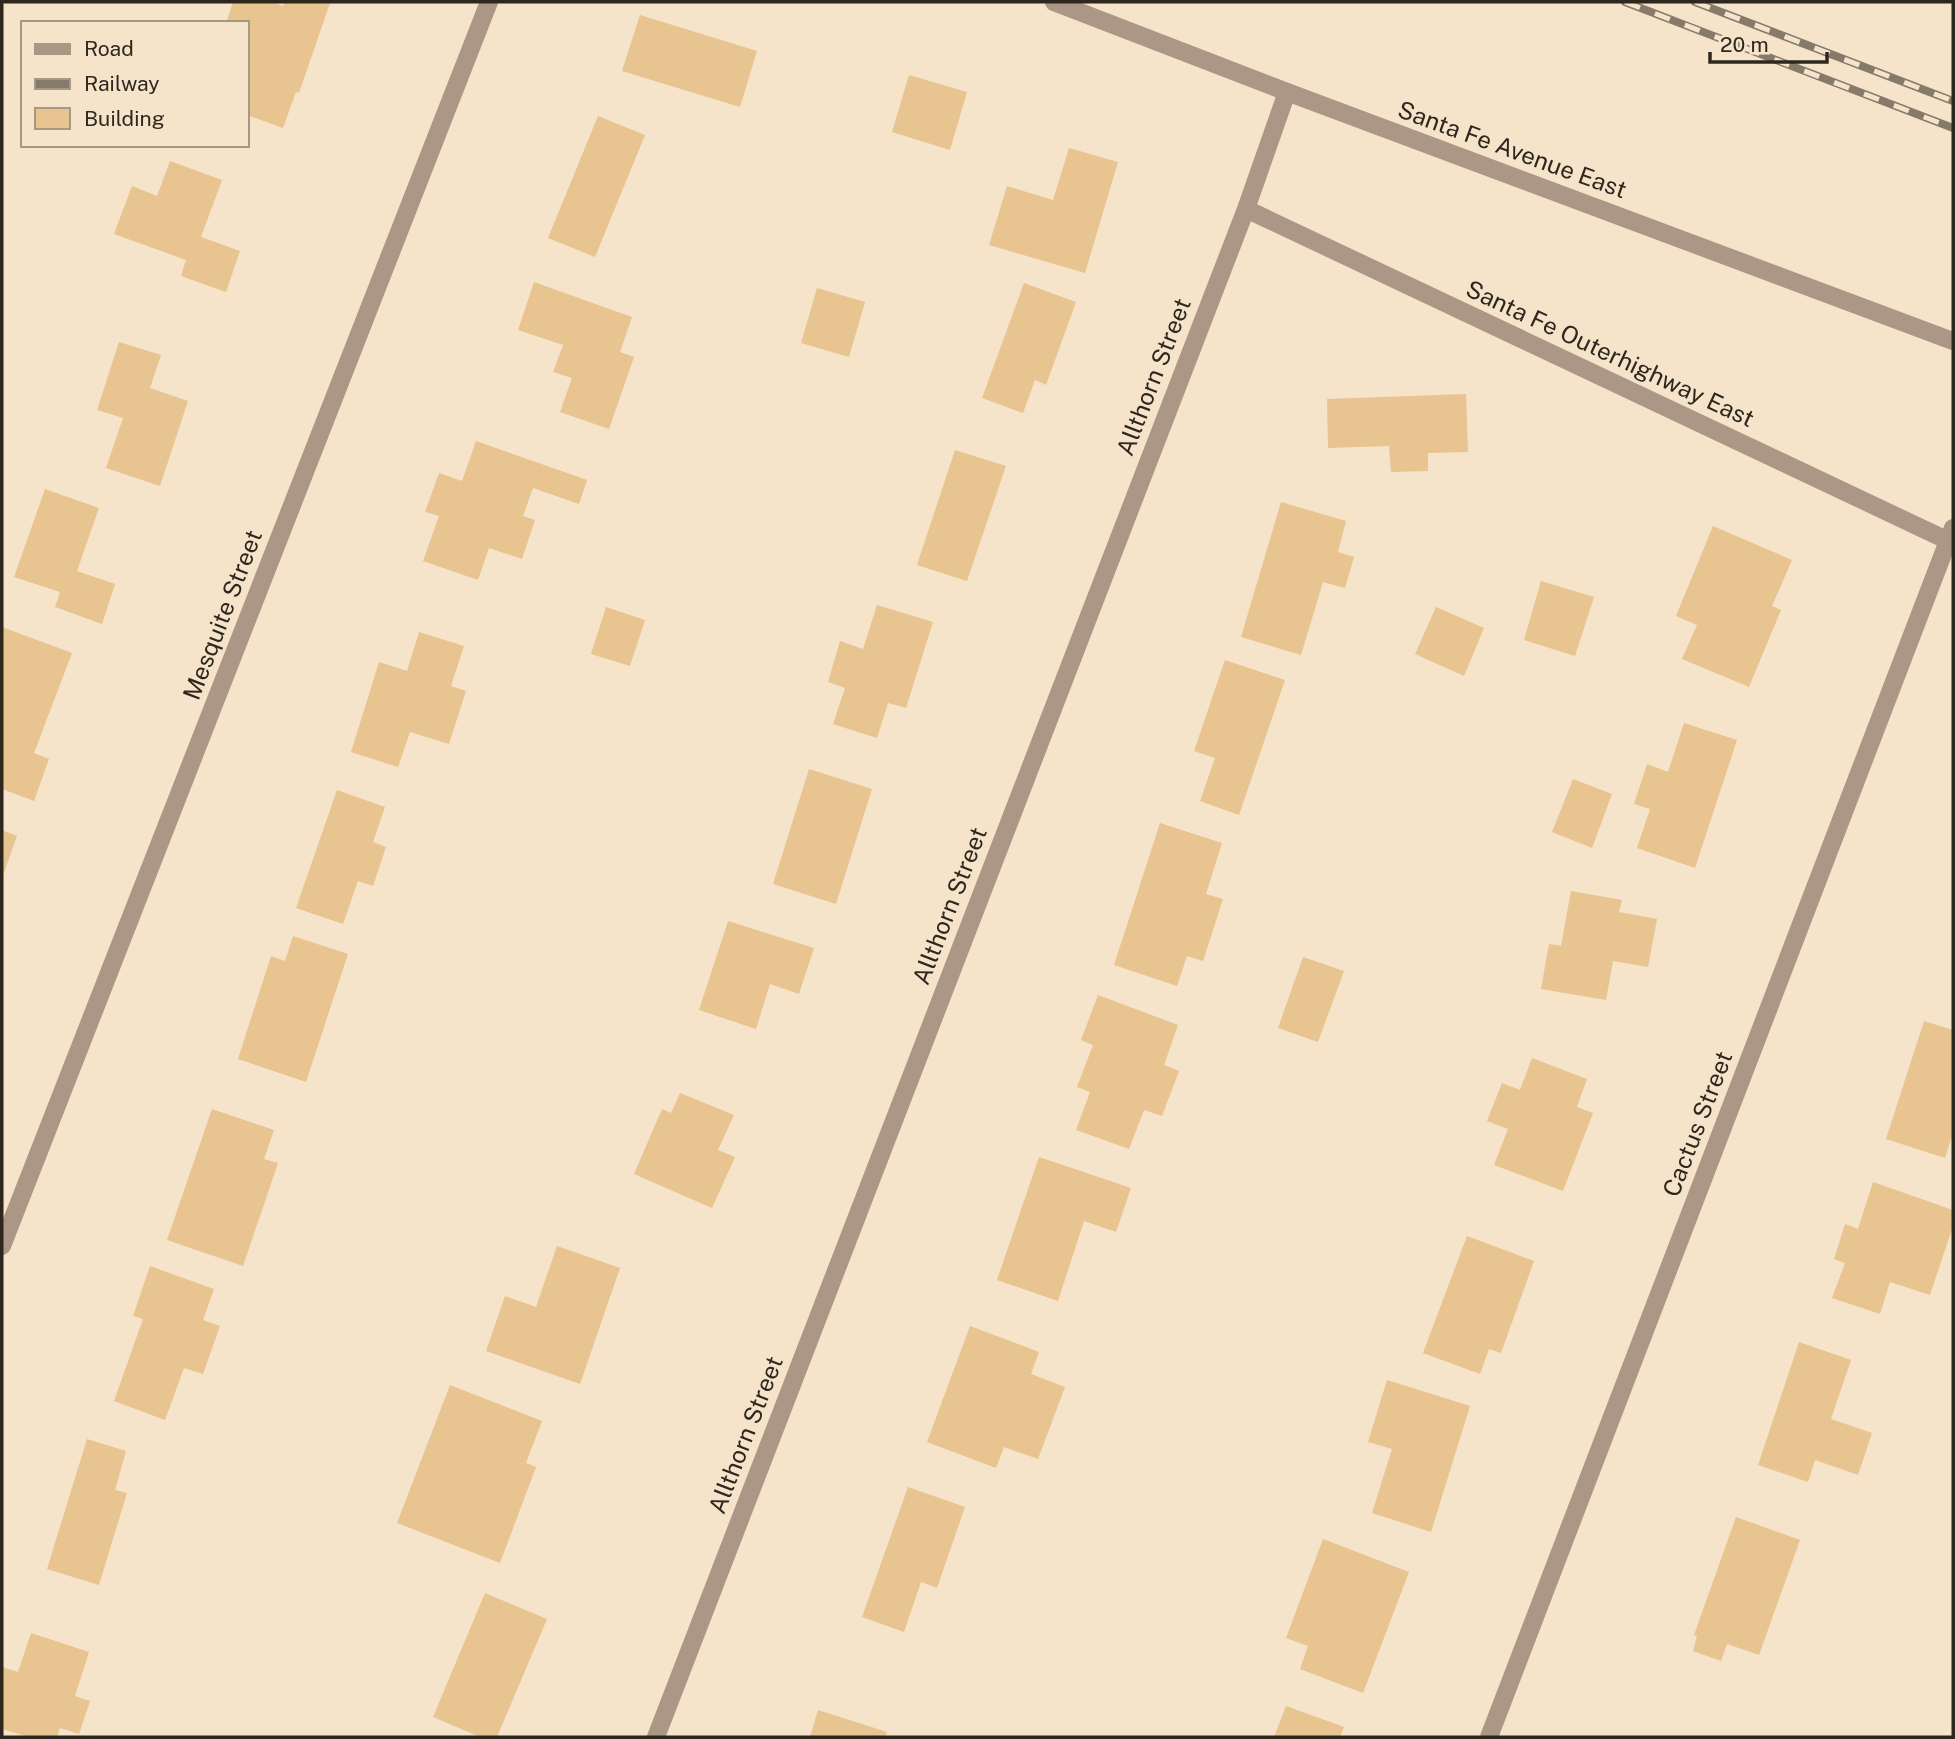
<svg xmlns="http://www.w3.org/2000/svg" width="1955" height="1739" font-family="'Public Sans',sans-serif">
<rect width="100%" height="100%" fill="#f5e3ca"/>
<path fill="#e8c490" d="M 233,2 L 272,2 L 283,6 L 284,2 L 330,3 L 299,93 L 296,92 L 283,128 L 247,115 L 247,23 L 226,23 Z
M 640,15 L 757,51 L 740,107 L 622,71 Z
M 909,75 L 967,92 L 950,150 L 892,132 Z
M 598,116 L 645,135 L 595,257 L 548,238 Z
M 1069,148 L 1118,162 L 1085,273 L 989,245 L 1007,186 L 1053,200 Z
M 170,161 L 222,180 L 201,237 L 240,251 L 226,292 L 181,276 L 186,260 L 114,234 L 132,186 L 157,196 Z
M 534,282 L 632,317 L 620,352 L 634,357 L 609,429 L 560,412 L 572,378 L 553,372 L 563,345 L 518,330 Z
M 1024,283 L 1076,302 L 1046,385 L 1035,380 L 1023,413 L 982,398 Z
M 817,288 L 865,302 L 849,357 L 801,343 Z
M 119,342 L 161,355 L 150,388 L 188,401 L 160,486 L 106,468 L 123,418 L 97,410 Z
M 1466,394 L 1468,452 L 1428,453 L 1428,471 L 1391,472 L 1389,446 L 1328,448 L 1327,399 Z
M 476,441 L 587,480 L 579,504 L 533,488 L 523,516 L 535,520 L 522,559 L 489,548 L 478,580 L 423,561 L 439,516 L 425,512 L 439,473 L 462,481 Z
M 955,450 L 1006,466 L 967,581 L 917,565 Z
M 45,489 L 99,508 L 77,571 L 115,584 L 102,624 L 55,607 L 60,592 L 14,577 Z
M 1281,502 L 1346,521 L 1338,552 L 1354,557 L 1345,588 L 1323,582 L 1301,655 L 1241,637 Z
M 1713,526 L 1792,560 L 1772,606 L 1781,610 L 1749,687 L 1682,659 L 1697,625 L 1676,616 Z
M 1541,581 L 1594,597 L 1575,656 L 1524,640 Z
M 877,605 L 933,622 L 906,708 L 888,703 L 877,738 L 833,724 L 845,688 L 828,682 L 840,641 L 863,649 Z
M 606,607 L 645,620 L 630,666 L 591,654 Z
M 1436,607 L 1484,628 L 1464,676 L 1415,654 Z
M 2,627 L 72,653 L 34,753 L 49,759 L 34,801 L 2,789 Z
M 419,632 L 464,646 L 451,686 L 466,691 L 449,744 L 410,732 L 398,767 L 351,752 L 379,662 L 407,671 Z
M 1225,660 L 1285,680 L 1239,815 L 1200,801 L 1215,758 L 1194,751 Z
M 1684,723 L 1737,740 L 1695,868 L 1637,848 L 1650,809 L 1634,804 L 1647,764 L 1668,772 Z
M 809,769 L 872,789 L 836,904 L 773,884 Z
M 1573,779 L 1612,794 L 1592,848 L 1552,832 Z
M 337,790 L 385,807 L 373,842 L 386,847 L 373,886 L 358,881 L 343,924 L 296,908 Z
M 1160,823 L 1222,843 L 1206,894 L 1223,899 L 1203,961 L 1187,956 L 1177,986 L 1114,965 Z
M 2,830 L 17,836 L 2,878 Z
M 1571,891 L 1622,900 L 1619,912 L 1657,919 L 1648,967 L 1613,961 L 1606,1000 L 1541,989 L 1549,944 L 1561,946 Z
M 728,921 L 814,948 L 799,994 L 770,984 L 756,1029 L 699,1010 Z
M 293,936 L 348,954 L 306,1082 L 238,1059 L 271,956 L 285,961 Z
M 1303,957 L 1344,971 L 1318,1042 L 1278,1028 Z
M 1098,995 L 1178,1025 L 1164,1065 L 1179,1071 L 1162,1116 L 1144,1110 L 1129,1149 L 1076,1130 L 1090,1092 L 1077,1087 L 1093,1045 L 1081,1040 Z
M 1924,1021 L 1953,1030 L 1953,1133 L 1945,1158 L 1886,1139 Z
M 1532,1058 L 1587,1079 L 1577,1107 L 1593,1113 L 1563,1191 L 1494,1165 L 1508,1129 L 1487,1121 L 1502,1083 L 1520,1090 Z
M 680,1093 L 734,1115 L 718,1150 L 735,1157 L 712,1208 L 634,1174 L 662,1109 L 671,1113 Z
M 212,1109 L 274,1130 L 264,1159 L 278,1163 L 243,1266 L 167,1240 Z
M 1039,1157 L 1131,1188 L 1116,1232 L 1084,1221 L 1058,1301 L 997,1280 Z
M 1873,1182 L 1953,1210 L 1953,1226 L 1930,1295 L 1890,1282 L 1880,1314 L 1832,1298 L 1845,1263 L 1834,1259 L 1845,1224 L 1858,1229 Z
M 1467,1236 L 1534,1261 L 1501,1353 L 1489,1349 L 1480,1374 L 1423,1353 Z
M 557,1246 L 620,1268 L 580,1384 L 486,1351 L 505,1296 L 536,1307 Z
M 150,1266 L 214,1289 L 203,1320 L 220,1326 L 203,1374 L 184,1368 L 165,1420 L 114,1401 L 143,1319 L 133,1316 Z
M 970,1326 L 1039,1352 L 1031,1374 L 1065,1387 L 1038,1459 L 1004,1447 L 996,1468 L 927,1442 Z
M 1799,1342 L 1851,1360 L 1831,1419 L 1872,1433 L 1858,1475 L 1815,1460 L 1808,1482 L 1758,1465 Z
M 1387,1380 L 1470,1406 L 1431,1532 L 1372,1513 L 1392,1449 L 1368,1442 Z
M 450,1385 L 542,1421 L 526,1463 L 536,1467 L 500,1563 L 397,1523 Z
M 87,1439 L 126,1451 L 115,1490 L 127,1493 L 99,1585 L 47,1569 Z
M 908,1487 L 965,1507 L 937,1588 L 921,1582 L 904,1632 L 862,1617 Z
M 1736,1517 L 1800,1540 L 1759,1655 L 1727,1644 L 1721,1661 L 1693,1651 L 1697,1636 L 1694,1635 Z
M 1323,1539 L 1409,1572 L 1363,1693 L 1300,1669 L 1308,1646 L 1286,1638 Z
M 485,1593 L 547,1619 L 497,1737 L 480,1737 L 433,1717 Z
M 31,1633 L 89,1652 L 75,1696 L 90,1701 L 79,1734 L 60,1728 L 57,1737 L 29,1737 L 2,1729 L 2,1667 L 18,1672 Z
M 1286,1706 L 1344,1727 L 1340,1737 L 1274,1737 Z
M 818,1710 L 887,1732 L 885,1737 L 810,1737 Z"/>
<g fill="none" stroke-linecap="round" stroke-linejoin="round">
<path stroke="#ac9786" stroke-width="18" d="M 1246,209 L 1953,543
M 2,1246 L 489,2
M 656,1737 L 1246,209 L 1287,92
M 1489,1737 L 1953,528"/>
<path stroke="#ac9786" stroke-width="18" d="M 1054,2 L 1287,92 L 1953,341"/>
<defs>
<path id="rail" d="M 1625,2 L 1953,128
M 1695,2 L 1953,101"/>
</defs>
<use href="#rail" stroke="#867a6a" stroke-width="8"/>
<use href="#rail" stroke="#f5e3ca" stroke-width="5" stroke-dasharray="16" stroke-linecap="butt"/>
</g>
<g text-anchor="middle" stroke-width="6" stroke-linejoin="round" paint-order="stroke">
<g font-size="24" fill="#2e271e" stroke="#f5e3ca">
<text transform="translate(1512 150) rotate(20)" y="8">Santa Fe Avenue East</text>
<text transform="translate(1610 354) rotate(25)" y="8">Santa Fe Outerhighway East</text>
<text transform="translate(1154 377) rotate(-69)" y="8">Allthorn Street</text>
<text transform="translate(223 615) rotate(-69)" y="8">Mesquite Street</text>
<text transform="translate(950 906) rotate(-69)" y="8">Allthorn Street</text>
<text transform="translate(1698 1124) rotate(-69)" y="8">Cactus Street</text>
<text transform="translate(746 1435) rotate(-69)" y="8">Allthorn Street</text>
</g>
</g>
<rect width="1955" height="1739" fill="none" stroke="#2e271e" stroke-width="7"/>
<rect x="21" y="21" width="228" height="126" fill="#f5e3ca" stroke="#a59885" stroke-width="2"/>
<rect x="35" y="44" width="35" height="10" fill="#ac9786" stroke="#a59885" stroke-width="2"/>
<text x="84" y="56" font-size="21" fill="#2e271e">Road</text>
<rect x="35" y="79" width="35" height="10" fill="#867a6a" stroke="#a59885" stroke-width="2"/>
<text x="84" y="91" font-size="21" fill="#2e271e">Railway</text>
<rect x="35" y="108" width="35" height="21" fill="#e8c490" stroke="#a59885" stroke-width="2"/>
<text x="84" y="126" font-size="21" fill="#2e271e">Building</text>
<path d="M1710 52v10h117v-10" fill="none" stroke="#2e271e" stroke-width="3.5"/>
<text x="1720" y="52" font-size="21" fill="#2e271e" stroke="#f5e3ca" stroke-width="5" paint-order="stroke">20 m</text>
</svg>
